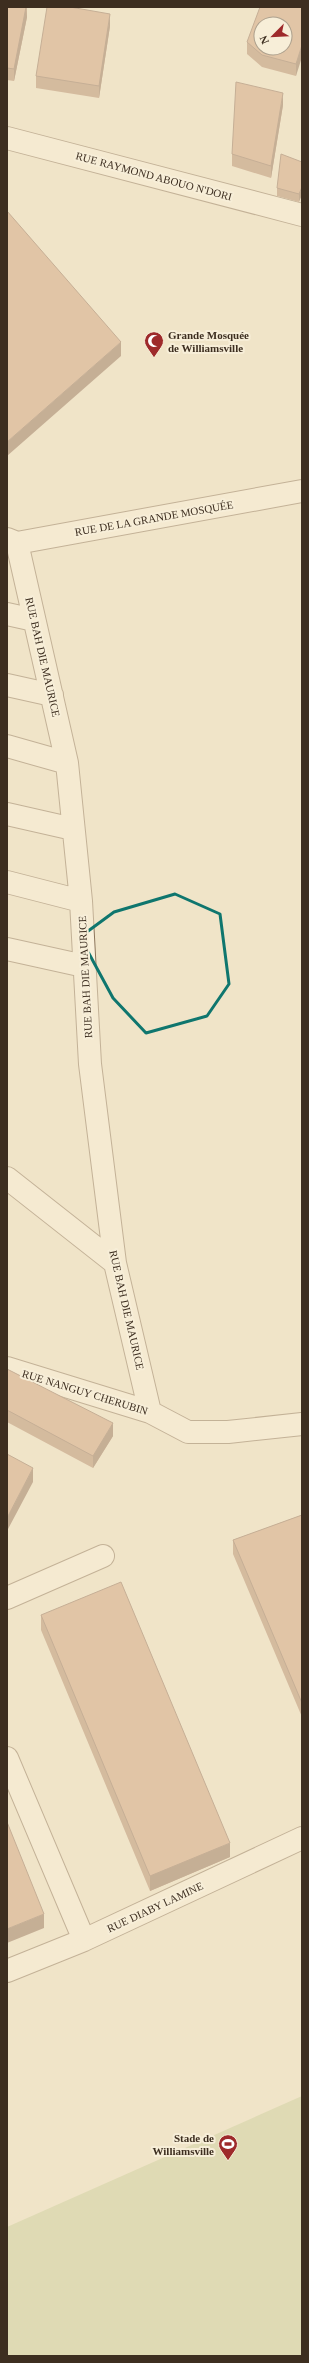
<svg xmlns="http://www.w3.org/2000/svg" width="309" height="2363" font-family="Georgia,serif">
<rect width="100%" height="100%" fill="#f0e4c8"/>
<path fill="#c9cf9b" d="M 302,2096 L 302,2356 L 7,2356 L 7,2227 Z"/>
<g fill="none" stroke-linecap="round" stroke-linejoin="round">
<defs>
<path id="minor" d="M 7,138 L 302,215
M 7,539 L 17,543 L 302,491
M 17,543 L 67,763 L 81,901 L 90,1064 L 115,1263 L 150,1412
M 7,614 L 34,620
M 7,685 L 52,695
M 7,746 L 67,763
M 7,814 L 73,829
M 7,882 L 81,901
M 7,949 L 84,966
M 7,1178 L 115,1263
M 7,1368 L 150,1412 L 188,1432 L 228,1432 L 302,1424
M 7,1598 L 103,1556
M 7,1758 L 84,1940
M 7,1971 L 84,1940 L 302,1838"/>
</defs>
<use href="#minor" stroke="#8d765c" stroke-width="24"/>
<use href="#minor" stroke="#faf1dc" stroke-width="22"/>
</g>
<path fill="#b2896c" d="M 7,7 L 27,7 L 27,17 L 14,81 L 7,80 Z
M 302,7 L 296,76 L 262,67 L 247,54 L 247,42 Z
M 110,26 L 99,98 L 36,88 L 36,76 Z
M 283,105 L 271,178 L 232,166 L 232,154 Z
M 302,162 L 299,202 L 277,196 L 277,188 Z
M 7,1369 L 113,1436 L 93,1468 L 7,1422 Z
M 302,1515 L 302,1717 L 233,1554 L 233,1540 Z
M 41,1615 L 230,1857 L 150,1891 L 41,1630 Z"/>
<path fill="#916f58" d="M 26,7 L 27,17 L 14,81 L 14,69 Z
M 110,14 L 110,26 L 99,98 L 99,86 Z
M 302,45 L 302,57 L 296,76 L 296,64 Z
M 283,93 L 283,105 L 271,178 L 271,166 Z
M 302,187 L 302,195 L 299,202 L 299,194 Z
M 121,342 L 121,356 L 7,456 L 7,442 Z
M 113,1423 L 113,1436 L 93,1468 L 93,1456 Z
M 33,1468 L 33,1482 L 7,1531 L 7,1518 Z
M 230,1843 L 230,1857 L 150,1891 L 150,1876 Z
M 44,1914 L 44,1928 L 7,1943 L 7,1929 Z"/>
<path fill="#cf9f7d" stroke="#916f58" fill-rule="evenodd" d="M 7,7 L 26,7 L 14,69 L 7,68 Z
M 47,7 L 70,7 L 110,14 L 99,86 L 36,76 Z
M 260,7 L 302,7 L 302,45 L 296,64 L 262,55 L 247,42 ZM 261,24 L 285,24 L 285,48 L 261,48 Z
M 236,82 L 283,93 L 271,166 L 232,154 Z
M 281,154 L 302,162 L 302,187 L 299,194 L 277,188 Z
M 7,211 L 121,342 L 7,442 Z
M 7,1369 L 113,1423 L 93,1456 L 7,1410 Z
M 7,1454 L 33,1468 L 7,1518 Z
M 302,1515 L 302,1703 L 233,1540 Z
M 121,1582 L 230,1843 L 150,1876 L 41,1615 Z
M 7,1822 L 44,1914 L 7,1929 Z"/>
<path d="M0 0H309V2363H0ZM 175,894 L 220,914 L 229,984 L 207,1016 L 146,1033 L 113,998 L 80,937 L 114,912 Z" fill="#f0e4c8" fill-opacity=".55" fill-rule="evenodd"/>
<path fill="none" stroke="#0f766e" stroke-width="3" stroke-linejoin="round" d="M 175,894 L 220,914 L 229,984 L 207,1016 L 146,1033 L 113,998 L 80,937 L 114,912 Z"/>
<defs>
<symbol id="mosque-pin" viewBox="-11 -11 22 30"><path d="M0 17L-7.5 6A9.5 9.5 0 1 1 7.5 6Z" fill="#9e2a2b" stroke="#f7eed8"/><path d="M3.5-4.9A6 6 0 1 0 3.5 4.9A5 5 0 1 1 3.5-4.9Z" fill="#fff"/></symbol>
<symbol id="stadium-pin" viewBox="-11 -11 22 30"><path d="M0 17L-7.5 6A9.5 9.5 0 1 1 7.5 6Z" fill="#9e2a2b" stroke="#f7eed8"/><path d="M0-5a6.5 5 0 1 0 0 10a6.5 5 0 1 0 0-10ZM-3.5-1.8h7v3.6h-7Z" fill="#fff"/></symbol>
</defs>
<g fill-rule="evenodd">
<use href="#mosque-pin" x="143" y="330" width="22" height="30"/>
<use href="#stadium-pin" x="217" y="2133" width="22" height="30"/>
</g>
<g text-anchor="middle" stroke-width="4" stroke-linejoin="round" paint-order="stroke">
<g font-size="11" fill="#3d2e20" stroke="#f7eed8">
<text transform="translate(154 176) rotate(15)" y="4">RUE RAYMOND ABOUO N'DORI</text>
<text transform="translate(154 518) rotate(-10)" y="4">RUE DE LA GRANDE MOSQUÉE</text>
<text transform="translate(43 657) rotate(77)" y="4">RUE BAH DIE MAURICE</text>
<text transform="translate(85 977) rotate(-93)" y="4">RUE BAH DIE MAURICE</text>
<text transform="translate(127 1310) rotate(77)" y="4">RUE BAH DIE MAURICE</text>
<text transform="translate(85 1392) rotate(17)" y="4">RUE NANGUY CHERUBIN</text>
<text transform="translate(155 1907) rotate(-25)" y="4">RUE DIABY LAMINE</text>
</g>
<g font-size="11" font-weight="bold" fill="#3d2e20" stroke="#f7eed8" text-anchor="start">
<text x="168" y="339">Grande Mosquée<tspan x="168" dy="13">de Williamsville</tspan></text>
<text x="214" y="2142" text-anchor="end">Stade de<tspan x="214" dy="13">Williamsville</tspan></text>
</g>
</g>
<rect width="309" height="2363" fill="none" stroke="#3d2e20" stroke-width="16"/>
<g transform="translate(273 36) rotate(246)"><circle r="19" fill="#f7eed8" stroke="#ada18e"/>
<path d="M0-3L7 15L0 10L-7 15Z" fill="#9e2a2b"/>
<text y="-6" font-size="11" font-weight="bold" text-anchor="middle" fill="#3d2e20">N</text>
</g>
</svg>
